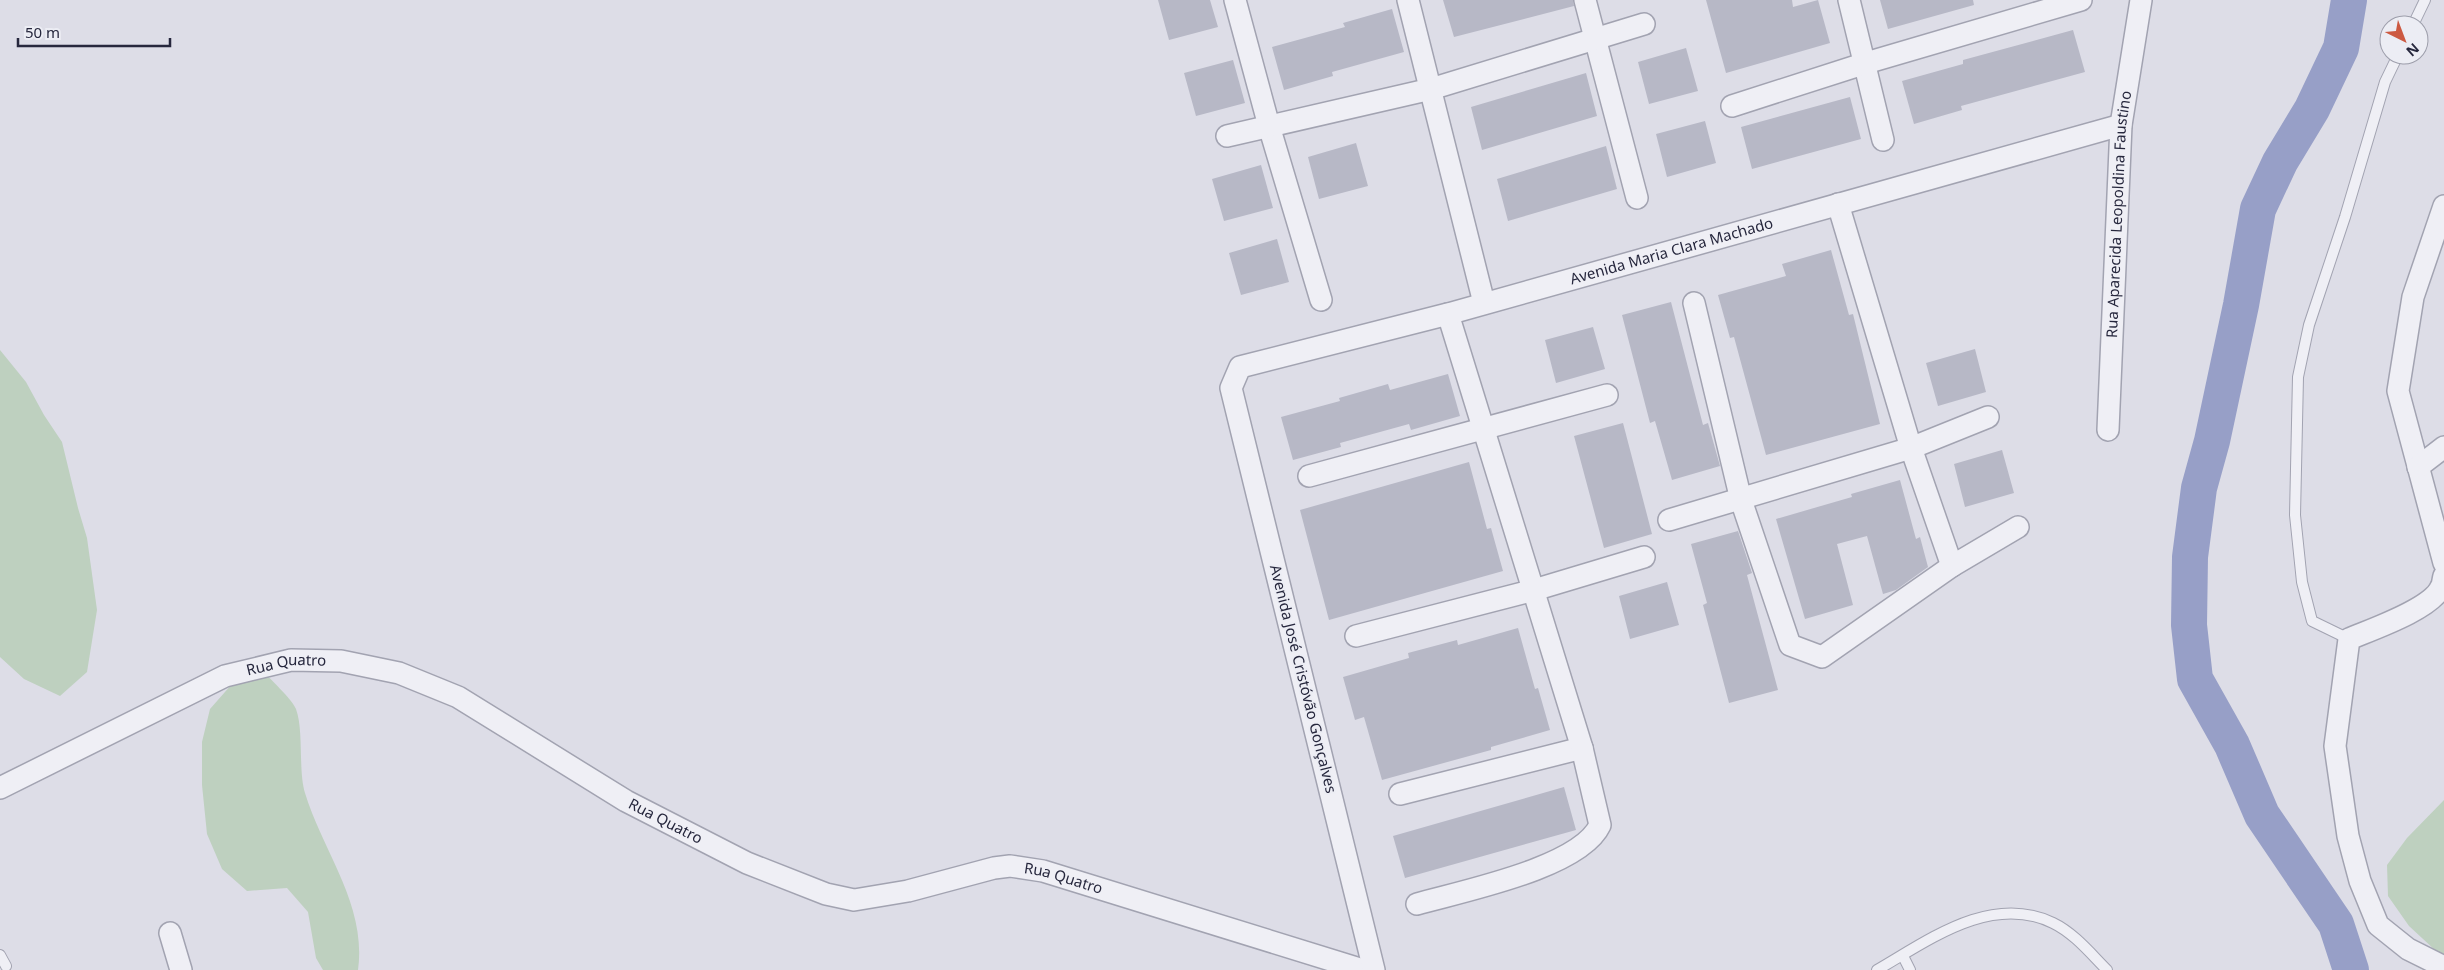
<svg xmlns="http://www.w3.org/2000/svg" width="2444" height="970" font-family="'Noto Sans',sans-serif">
<rect width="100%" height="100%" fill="#dddde7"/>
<path fill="#bed0bf" d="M 0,350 L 26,382 L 44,415 L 62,442 L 78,508 L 87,538 L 97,610 L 87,672 L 60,696 L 24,679 L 0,657 Z
M 261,669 C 269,678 292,699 296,709 C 304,731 298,770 305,793 C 323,852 367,905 358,970 L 323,970 L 316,958 L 308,912 L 287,888 L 247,891 L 222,869 L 207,834 L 202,785 L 202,742 L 210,709 L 232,684 Z
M 2444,800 L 2444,954 L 2436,951 L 2409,926 L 2388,896 L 2387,865 L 2407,838 Z"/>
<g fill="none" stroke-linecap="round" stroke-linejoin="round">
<path stroke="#979fc7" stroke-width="36" d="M 2349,0 L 2341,48 L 2312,109 L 2280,162 L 2258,209 L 2241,305 L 2212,441 L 2199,488 L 2190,557 L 2189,625 L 2195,679 L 2232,745 L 2262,815 L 2336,924 L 2351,970"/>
</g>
<path fill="#b7b8c6" d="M 1158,0 L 1210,0 L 1218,27 L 1169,40 Z
M 1443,0 L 1573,0 L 1574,6 L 1454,37 Z
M 1706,0 L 1792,0 L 1793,7 L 1818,0 L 1830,43 L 1726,73 Z
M 1880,0 L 1973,0 L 1974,5 L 1888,29 Z
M 1392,9 L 1404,52 L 1332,72 L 1333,76 L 1284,90 L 1272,47 L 1345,27 L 1343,23 Z
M 2073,30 L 2085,72 L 1961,106 L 1962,110 L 1914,124 L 1902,81 L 1963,64 L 1963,60 Z
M 1686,48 L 1698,91 L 1649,104 L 1638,62 Z
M 1233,60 L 1245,103 L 1196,116 L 1184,73 Z
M 1586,73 L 1597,116 L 1482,150 L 1471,107 Z
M 1850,97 L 1861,139 L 1752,169 L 1741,127 Z
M 1705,121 L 1716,163 L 1667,177 L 1656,134 Z
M 1356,143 L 1368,186 L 1319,199 L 1308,157 Z
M 1606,146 L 1617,189 L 1508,221 L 1497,179 Z
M 1261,165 L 1273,208 L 1224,221 L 1212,179 Z
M 1277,239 L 1289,282 L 1241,295 L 1229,253 Z
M 1831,250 L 1849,315 L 1853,314 L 1880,424 L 1766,455 L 1734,337 L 1730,338 L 1718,295 L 1786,276 L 1782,264 Z
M 1671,302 L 1703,425 L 1708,423 L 1720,466 L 1672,480 L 1655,421 L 1650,423 L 1622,315 Z
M 1593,327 L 1605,369 L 1556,383 L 1545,340 Z
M 1975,349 L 1986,392 L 1938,406 L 1926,363 Z
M 1448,374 L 1460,416 L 1411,430 L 1409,424 L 1340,443 L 1341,447 L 1293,460 L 1281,417 L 1340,401 L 1339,398 L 1388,384 L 1390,390 Z
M 1623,423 L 1652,534 L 1604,548 L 1574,436 Z
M 2002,450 L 2014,493 L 1965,507 L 1954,464 Z
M 1469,462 L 1487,529 L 1491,528 L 1503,571 L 1329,620 L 1300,510 Z
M 1900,480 L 1916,539 L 1920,537 L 1928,567 L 1896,590 L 1883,594 L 1867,536 L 1837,544 L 1853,605 L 1805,619 L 1776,519 L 1852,497 L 1851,494 Z
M 1738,531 L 1752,573 L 1747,575 L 1778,690 L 1729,703 L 1703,605 L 1707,603 L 1691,544 Z
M 1667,582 L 1679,625 L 1630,639 L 1619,596 Z
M 1518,628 L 1535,689 L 1538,688 L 1550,730 L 1491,747 L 1491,750 L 1382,780 L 1364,717 L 1355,720 L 1343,677 L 1409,658 L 1408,653 L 1457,640 L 1458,645 Z
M 1564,787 L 1576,830 L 1405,878 L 1393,836 Z"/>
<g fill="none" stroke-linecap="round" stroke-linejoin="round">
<defs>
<path id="lane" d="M 2413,25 L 2425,0
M 2349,639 L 2312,621 L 2302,582 L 2295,515 L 2298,377 L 2309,325 L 2345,217 L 2385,82 L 2398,55
M 0,955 L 6,966
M 1903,956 L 1910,970
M 1877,970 C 1929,940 1991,893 2053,923 C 2074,933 2091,954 2107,970"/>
<g id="street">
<path d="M 1235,0 L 1269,126 L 1321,300"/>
<path d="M 1408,0 L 1484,303"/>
<path d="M 1585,0 L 1637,198"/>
<path d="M 1849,0 L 1883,140"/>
<path d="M 1732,106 L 1866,63 L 2081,0"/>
<path d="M 1227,136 L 1431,89 L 1644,24"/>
<path d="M 1838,204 L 1911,448 L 1952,566"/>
<path d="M 2444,206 L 2413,297 L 2398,391 L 2444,563"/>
<path d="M 1694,303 L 1741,500 L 1790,645 L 1822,657 L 1952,566 L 2018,527"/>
<path id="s1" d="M 2108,430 L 2121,125 L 2141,0"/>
<path d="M 2418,467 L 2444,447"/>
<path d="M 1309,476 L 1607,395"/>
<path d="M 1669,520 L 1911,448 L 1988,417"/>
<path d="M 2444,576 C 2443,579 2443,584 2441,587 C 2432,609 2370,630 2349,639 L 2335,746 L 2348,836 L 2360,881 L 2378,925 L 2408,949 L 2444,967"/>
<path d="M 1356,636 L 1534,590 L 1644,557"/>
<path id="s2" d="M 0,788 L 225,676 L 291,660 L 341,661 L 399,673 L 458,697 L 626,801 L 747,863 L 826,894 L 854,900 L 908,891 L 994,868 L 1010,866 L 1043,871 L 1363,970"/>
<path d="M 1400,794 L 1582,748"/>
<path d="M 1417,904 C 1462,891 1580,868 1600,825 L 1582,748 L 1448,314"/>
<path d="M 170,933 L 181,970"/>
<path id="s3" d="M 1374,970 L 1231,388 L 1240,367 L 1448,314 L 2121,125"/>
</g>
</defs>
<use href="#lane" stroke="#a2a3b1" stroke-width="12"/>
<use href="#street" stroke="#a2a3b1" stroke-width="24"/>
<use href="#lane" stroke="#efeff5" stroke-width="10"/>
<use href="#street" stroke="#efeff5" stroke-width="21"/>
</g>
<g text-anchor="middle" stroke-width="4" stroke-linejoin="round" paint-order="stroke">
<g font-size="15" fill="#26273d" stroke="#ecedf4">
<text dy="5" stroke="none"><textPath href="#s1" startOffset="216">Rua Aparecida Leopoldina Faustino</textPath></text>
<text dy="5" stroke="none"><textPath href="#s3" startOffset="1069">Avenida Maria Clara Machado</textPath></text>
<text dy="5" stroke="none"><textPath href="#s2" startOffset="314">Rua Quatro</textPath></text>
<text transform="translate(1303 679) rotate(76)" y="5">Avenida José Cristóvão Gonçalves</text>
<text dy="5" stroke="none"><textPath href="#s2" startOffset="734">Rua Quatro</textPath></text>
<text dy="5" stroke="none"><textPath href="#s2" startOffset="1154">Rua Quatro</textPath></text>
</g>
</g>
<g transform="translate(2404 40) rotate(138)"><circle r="24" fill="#ecedf4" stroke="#9d9eab"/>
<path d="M0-4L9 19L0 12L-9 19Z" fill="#cc5941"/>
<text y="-8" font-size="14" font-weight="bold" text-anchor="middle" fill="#26273d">N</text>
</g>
<path d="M18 38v8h152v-8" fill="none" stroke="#26273d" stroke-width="2.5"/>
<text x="25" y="38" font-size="15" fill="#26273d" stroke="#ecedf4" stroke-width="4" paint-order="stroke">50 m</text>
</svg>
